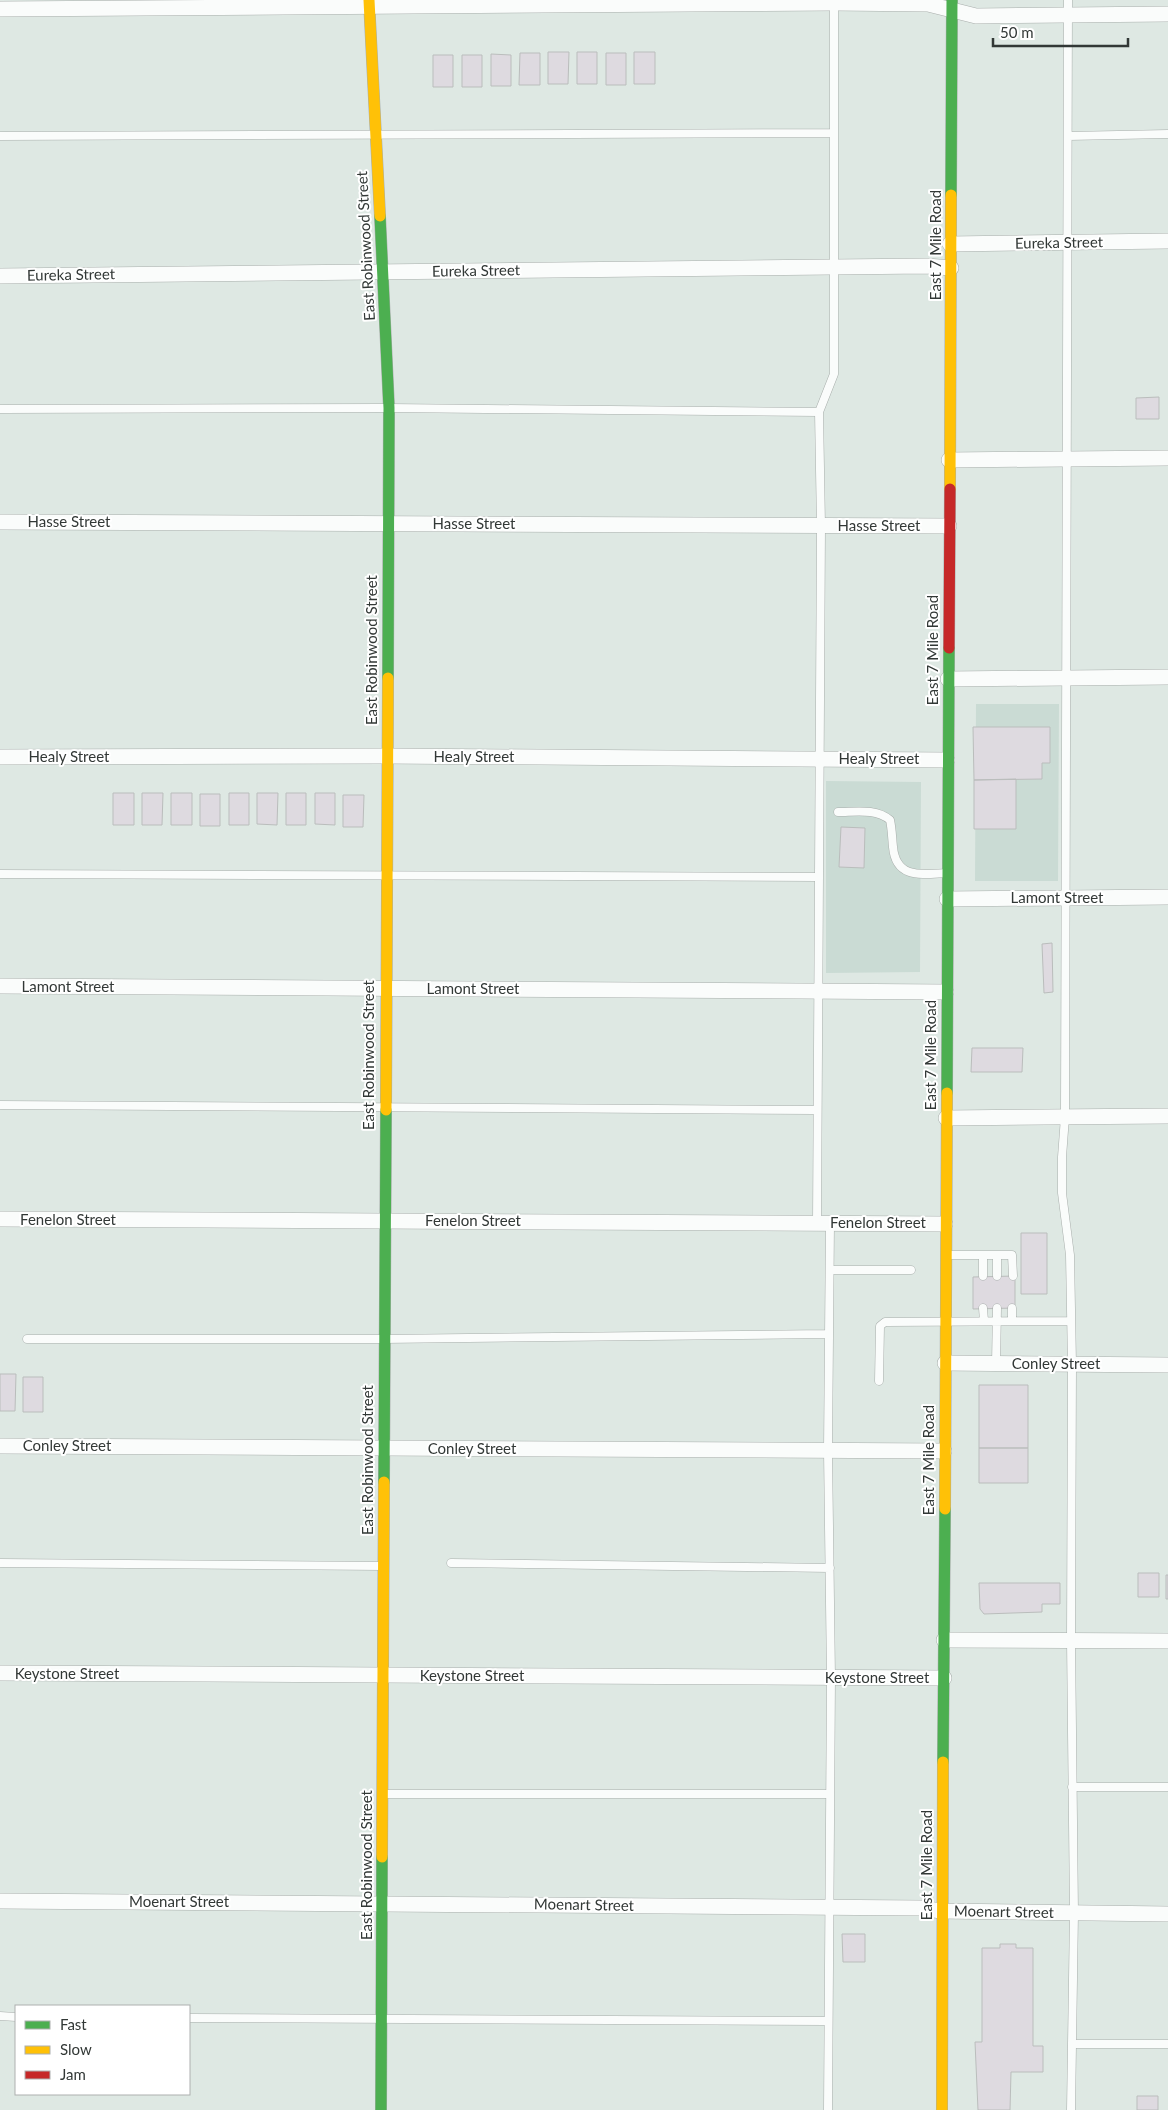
<svg xmlns="http://www.w3.org/2000/svg" width="1168" height="2110" font-family="Lato,sans-serif">
<rect width="100%" height="100%" fill="#dee8e3"/>
<path fill="#cadbd4" d="M 976,704 L 1059,704 L 1058,881 L 975,881 Z
M 826,781 L 921,782 L 920,972 L 826,973 Z"/>
<path fill="#dedae0" stroke="#babdbc" d="M 548,52 L 569,52 L 568,84 L 548,84 Z
M 577,52 L 597,52 L 597,84 L 577,84 Z
M 634,52 L 655,52 L 655,84 L 634,84 Z
M 520,53 L 540,53 L 540,85 L 519,85 Z
M 606,53 L 626,53 L 626,85 L 606,85 Z
M 491,54 L 511,55 L 511,86 L 491,86 Z
M 433,55 L 453,55 L 453,87 L 433,87 Z
M 462,55 L 482,55 L 482,87 L 462,87 Z
M 1159,397 L 1159,419 L 1136,419 L 1136,398 Z
M 973,727 L 1050,727 L 1050,763 L 1042,763 L 1042,779 L 974,780 Z
M 1016,779 L 1016,829 L 974,829 L 974,780 Z
M 113,793 L 134,793 L 134,825 L 113,825 Z
M 142,793 L 163,793 L 162,825 L 142,825 Z
M 171,793 L 192,793 L 192,825 L 171,825 Z
M 229,793 L 249,793 L 249,825 L 229,825 Z
M 257,793 L 278,793 L 277,825 L 257,824 Z
M 286,793 L 306,793 L 306,825 L 286,825 Z
M 315,793 L 335,793 L 335,825 L 315,824 Z
M 200,794 L 220,794 L 220,826 L 200,826 Z
M 343,795 L 364,795 L 363,827 L 343,827 Z
M 841,827 L 865,828 L 864,868 L 839,867 Z
M 1052,943 L 1053,992 L 1044,993 L 1042,944 Z
M 972,1048 L 1023,1048 L 1022,1072 L 971,1072 Z
M 1021,1233 L 1047,1233 L 1047,1294 L 1021,1294 Z
M 1015,1276 L 1015,1308 L 973,1309 L 973,1277 Z
M 0,1374 L 16,1374 L 15,1411 L 0,1411 Z
M 23,1377 L 43,1377 L 43,1412 L 23,1412 Z
M 979,1385 L 1028,1385 L 1028,1448 L 979,1448 Z
M 979,1448 L 1028,1448 L 1028,1483 L 979,1483 Z
M 1138,1573 L 1159,1573 L 1159,1597 L 1138,1597 Z
M 1166,1575 L 1168,1575 L 1168,1599 L 1166,1599 Z
M 979,1583 L 1060,1583 L 1060,1604 L 1042,1604 L 1042,1612 L 984,1614 L 980,1609 Z
M 842,1934 L 865,1934 L 865,1962 L 843,1962 Z
M 1000,1944 L 1016,1944 L 1016,1948 L 1033,1948 L 1033,2046 L 1043,2046 L 1043,2072 L 1011,2072 L 1010,2110 L 978,2110 L 975,2042 L 982,2042 L 982,1948 L 1000,1948 Z
M 1137,2096 L 1158,2096 L 1158,2110 L 1137,2110 Z"/>
<g fill="none" stroke-linecap="round" stroke-linejoin="round">
<defs>
<path id="lane" d="M 1068,0 L 1065,1117 L 1062,1157 L 1062,1193 L 1070,1255 L 1072,1364 L 1071,1640 L 1074,1913 L 1071,2110
M 0,136 L 834,133
M 1068,136 L 1168,134
M 0,409 L 389,408 L 819,412
M 838,812 C 855,812 876,808 890,820 C 892,829 892,838 893,847 C 896,880 923,874 947,873
M 0,874 L 819,877
M 0,1105 L 817,1110
M 817,1223 L 821,526 L 819,412 L 834,374 L 834,2
M 948,1255 L 1012,1255 L 1013,1276
M 983,1255 L 983,1276
M 997,1255 L 997,1276
M 830,1270 L 911,1270
M 983,1308 L 984,1321
M 1012,1321 L 1012,1308
M 27,1339 L 383,1339 L 829,1334
M 996,1364 L 997,1308
M 879,1381 L 880,1326 L 885,1322 L 1071,1321
M 0,1563 L 383,1566
M 451,1563 L 830,1568
M 1072,1787 L 1168,1787
M 385,1794 L 830,1794
M 0,2016 L 16,2017
M 189,2018 L 828,2021
M 1072,2044 L 1168,2044
M 828,2110 L 831,1678 L 828,1451 L 830,1223"/>
<path id="street" d="M 0,9 L 834,3 L 928,4 L 976,16 L 1168,14
M 950,244 L 1168,241
M 0,276 L 927,266 L 951,268
M 949,460 L 1168,458
M 0,522 L 949,526
M 948,679 L 1168,677
M 0,757 L 386,756 L 947,760
M 947,899 L 1168,897
M 0,986 L 946,992
M 946,1118 L 1168,1116
M 0,1219 L 945,1224
M 945,1363 L 1168,1365
M 0,1446 L 944,1451
M 944,1640 L 1168,1641
M 0,1673 L 944,1678
M 0,1901 L 921,1908 L 941,1911 L 1168,1914"/>
<path id="fast" d="M 951,195 L 952,0
M 380,216 L 389,408 L 388,678
M 947,1093 L 949,648
M 384,1482 L 386,1110
M 943,1762 L 945,1509
M 381,2110 L 382,1857"/>
<path id="slow" d="M 369,0 L 380,216
M 950,489 L 951,195
M 386,1110 L 388,678
M 945,1509 L 947,1093
M 382,1857 L 384,1482
M 942,2110 L 943,1762"/>
<path id="jam" d="M 949,648 L 950,489"/>
</defs>
<use href="#lane" stroke="#a8aeab" stroke-width="9"/>
<use href="#street" stroke="#a8aeab" stroke-width="16"/>
<use href="#fast" stroke="#a8aeab" stroke-width="12"/>
<use href="#slow" stroke="#a8aeab" stroke-width="12"/>
<use href="#jam" stroke="#a8aeab" stroke-width="12"/>
<use href="#lane" stroke="#fafcfb" stroke-width="8"/>
<use href="#street" stroke="#fafcfb" stroke-width="15"/>
<use href="#fast" stroke="#4caf50" stroke-width="11"/>
<use href="#slow" stroke="#ffc107" stroke-width="11"/>
<use href="#jam" stroke="#c62828" stroke-width="11"/>
</g>
<g text-anchor="middle" stroke-width="4" stroke-linejoin="round" paint-order="stroke">
<g font-size="15" fill="#323836" stroke="#fff">
<text transform="translate(1059 243) rotate(-1)" y="5">Eureka Street</text>
<text transform="translate(936 245) rotate(-90)" y="5">East 7 Mile Road</text>
<text transform="translate(366 246) rotate(-93)" y="5">East Robinwood Street</text>
<text transform="translate(476 271) rotate(-1)" y="5">Eureka Street</text>
<text transform="translate(71 275) rotate(-1)" y="5">Eureka Street</text>
<text x="69" y="527">Hasse Street</text>
<text x="474" y="529">Hasse Street</text>
<text x="879" y="531">Hasse Street</text>
<text transform="translate(372 650) rotate(-90)" y="5">East Robinwood Street</text>
<text transform="translate(933 650) rotate(-90)" y="5">East 7 Mile Road</text>
<text x="69" y="762">Healy Street</text>
<text x="474" y="762">Healy Street</text>
<text x="879" y="764">Healy Street</text>
<text x="1057" y="903">Lamont Street</text>
<text x="68" y="992">Lamont Street</text>
<text x="473" y="994">Lamont Street</text>
<text transform="translate(369 1055) rotate(-90)" y="5">East Robinwood Street</text>
<text transform="translate(931 1055) rotate(-90)" y="5">East 7 Mile Road</text>
<text x="68" y="1225">Fenelon Street</text>
<text x="473" y="1226">Fenelon Street</text>
<text x="878" y="1228">Fenelon Street</text>
<text x="1056" y="1369">Conley Street</text>
<text x="67" y="1451">Conley Street</text>
<text x="472" y="1454">Conley Street</text>
<text transform="translate(368 1460) rotate(-90)" y="5">East Robinwood Street</text>
<text transform="translate(929 1460) rotate(-90)" y="5">East 7 Mile Road</text>
<text x="67" y="1679">Keystone Street</text>
<text x="472" y="1681">Keystone Street</text>
<text x="877" y="1683">Keystone Street</text>
<text transform="translate(367 1865) rotate(-90)" y="5">East Robinwood Street</text>
<text transform="translate(927 1865) rotate(-90)" y="5">East 7 Mile Road</text>
<text x="179" y="1907">Moenart Street</text>
<text transform="translate(584 1905) rotate(1)" y="5">Moenart Street</text>
<text transform="translate(1004 1912) rotate(1)" y="5">Moenart Street</text>
</g>
</g>
<rect x="15" y="2005" width="175" height="90" fill="#ffffff" stroke="#adafaf"/>
<rect x="25" y="2021" width="25" height="8" fill="#4caf50" stroke="#adafaf"/>
<text x="60" y="2030" font-size="15" fill="#323836">Fast</text>
<rect x="25" y="2046" width="25" height="8" fill="#ffc107" stroke="#adafaf"/>
<text x="60" y="2055" font-size="15" fill="#323836">Slow</text>
<rect x="25" y="2071" width="25" height="8" fill="#c62828" stroke="#adafaf"/>
<text x="60" y="2080" font-size="15" fill="#323836">Jam</text>
<path d="M993 38v8h135v-8" fill="none" stroke="#323836" stroke-width="2.5"/>
<text x="1000" y="38" font-size="15" fill="#323836" stroke="#ffffff" stroke-width="4" paint-order="stroke">50 m</text>
</svg>
